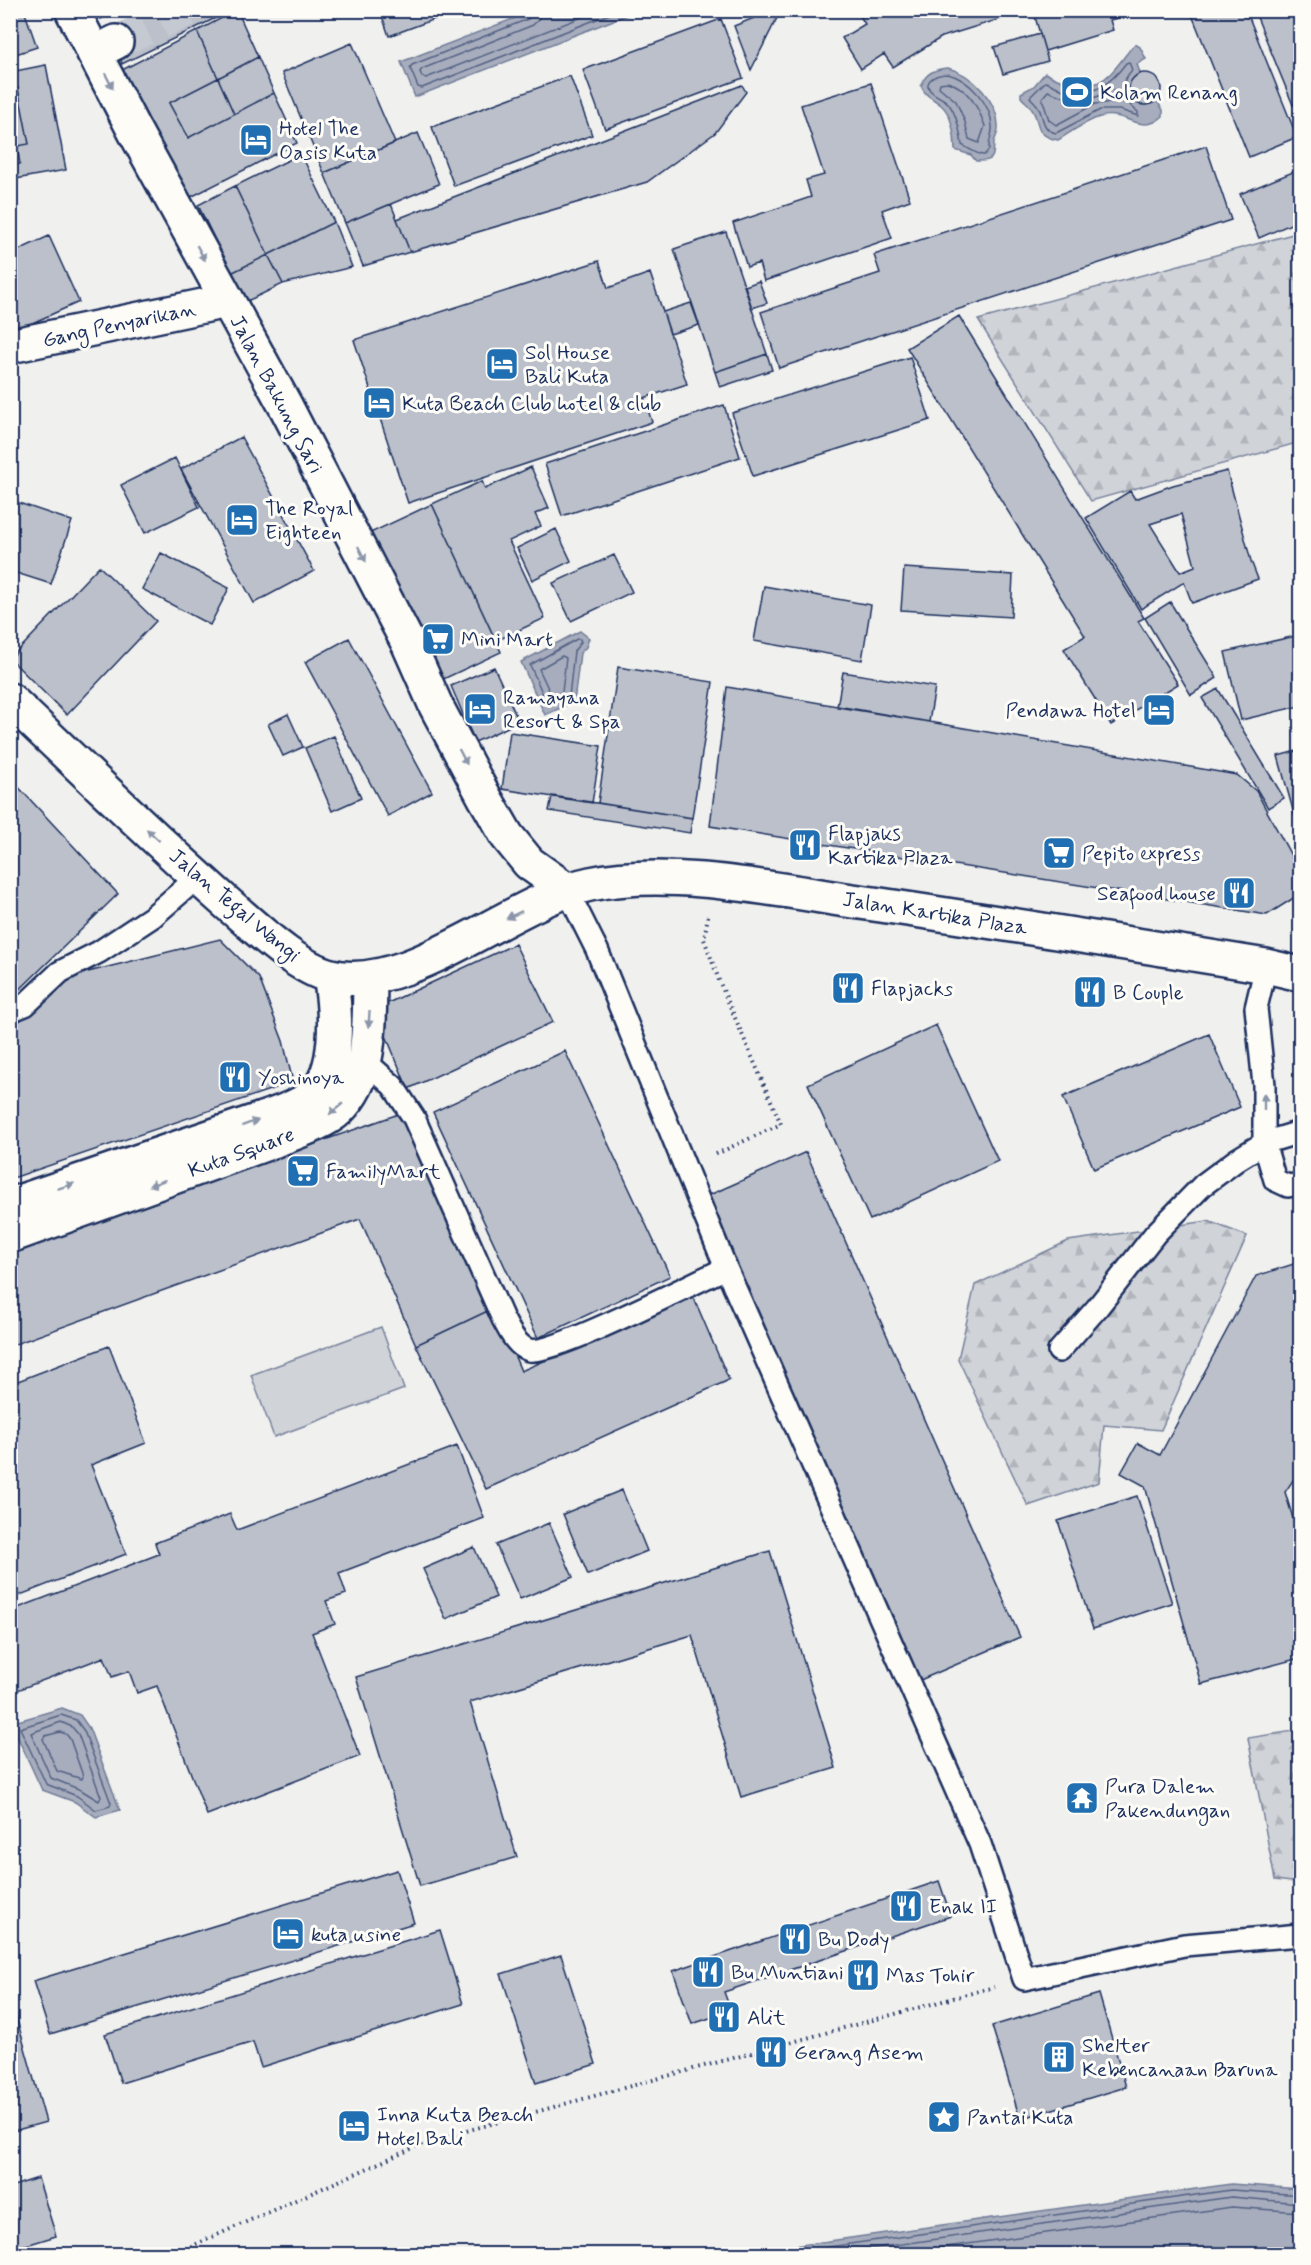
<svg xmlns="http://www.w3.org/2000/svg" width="1311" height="2265" font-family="Mynerve,sans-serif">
<defs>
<pattern id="forest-firs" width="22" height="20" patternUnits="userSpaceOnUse" patternTransform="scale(1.5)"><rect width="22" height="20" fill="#d0d3d8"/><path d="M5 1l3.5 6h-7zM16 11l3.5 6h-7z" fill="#b2b5bc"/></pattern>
</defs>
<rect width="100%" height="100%" fill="#f0f0ee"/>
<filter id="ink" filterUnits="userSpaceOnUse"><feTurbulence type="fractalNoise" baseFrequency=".0167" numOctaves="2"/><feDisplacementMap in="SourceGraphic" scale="12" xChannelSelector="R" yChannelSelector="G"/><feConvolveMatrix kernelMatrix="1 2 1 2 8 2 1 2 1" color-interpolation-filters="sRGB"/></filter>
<g filter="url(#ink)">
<path fill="#d0d3d8" stroke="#76819b" stroke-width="1.5" d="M 381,1327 L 404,1389 L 274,1437 L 251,1375 Z"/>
<path fill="url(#forest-firs)" stroke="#76819b" stroke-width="1.5" d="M 1300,232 L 1300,442 L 1091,501 L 978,320 Z
M 1208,1221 L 1247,1236 L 1161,1430 L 1104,1425 L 1099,1482 L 1028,1506 L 958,1359 L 975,1285 L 1068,1241 Z
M 1300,1730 L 1300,1883 L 1275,1880 L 1248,1738 Z"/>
<path fill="#a7adbd" stroke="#6f7b97" stroke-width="1.5" d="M 533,11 L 637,11 L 415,97 L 401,62 Z
M 1135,44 L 1140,47 L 1146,59 L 1137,64 L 1140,73 C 1117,89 1133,115 1157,101 L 1163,110 L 1163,116 C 1141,137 1125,109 1100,117 C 1086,121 1071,132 1058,140 C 1032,135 1042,123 1031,108 C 1029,104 1024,101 1021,97 L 1021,93 L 1034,86 L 1045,73 C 1067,85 1091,94 1111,73 C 1120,64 1126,53 1135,44 Z
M 948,68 C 972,74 1000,103 998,129 C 998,134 995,138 994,142 C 993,156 996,162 976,161 L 971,155 L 955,150 C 955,136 952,114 941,105 C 933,98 926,97 921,86 C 925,73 935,69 948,68 Z
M 580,631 L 589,638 L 586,647 L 580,653 L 574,702 L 545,715 L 521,662 Z
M 62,1708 L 80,1715 L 89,1728 L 120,1810 L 96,1817 L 75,1802 L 42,1790 L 11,1723 Z
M 1231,2184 L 1300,2189 L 1300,2254 L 737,2254 Z"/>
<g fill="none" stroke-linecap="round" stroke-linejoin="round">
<path stroke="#536184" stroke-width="1.5" d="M 533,10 L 532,15 L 528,19 L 412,65 L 410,68 L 418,87 L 422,88 L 620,10
M 540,10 L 539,19 L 533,25 L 422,69 L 420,72 L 422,77 L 426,78 L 600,10
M 1129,62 L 1132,70 C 1117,86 1122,100 1138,112 L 1138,116 L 1120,110 L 1100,110 L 1056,133 C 1040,129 1045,117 1037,105 C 1035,102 1032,100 1030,97 L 1045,82 C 1052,83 1059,89 1066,91 C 1093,98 1111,83 1126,63 Z
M 948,74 C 969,79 991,104 992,126 C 993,135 988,140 989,150 L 984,155 C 978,155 968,148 962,145 C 960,132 957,114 948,103 C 943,97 921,91 930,80 C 935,75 942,74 948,74 Z
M 947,82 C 968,87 978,107 985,126 L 979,143 L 969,139 L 965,122 L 956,101 L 939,87 L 940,83 Z
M 1112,90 L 1115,92 L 1115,102 L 1095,104 L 1056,125 L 1049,120 L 1042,98 L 1048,91 C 1071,101 1090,103 1112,90 Z
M 577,639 L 580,639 L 581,642 L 574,651 L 569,697 L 548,706 L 530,665 Z
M 562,656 L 566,658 L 562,692 L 552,697 L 539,669 Z
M 61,1715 L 76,1720 L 84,1731 L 111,1803 L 110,1806 L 96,1810 L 77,1796 L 46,1784 L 20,1728 Z
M 61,1722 L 72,1727 L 78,1734 L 101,1797 L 99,1801 L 81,1790 L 51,1778 L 31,1733 Z
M 60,1732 L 66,1734 L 70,1739 L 83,1776 L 82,1779 L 57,1771 L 43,1739 L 45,1736 Z
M 779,2254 L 1231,2190 L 1300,2195
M 832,2254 L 1231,2197 L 1300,2203
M 896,2254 L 1232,2207 L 1300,2212"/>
</g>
<path fill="#bbc0ca" stroke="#1b2f5e" stroke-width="1.5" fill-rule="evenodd" d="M 10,10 L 24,10 L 37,47 L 10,56 Z
M 97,10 L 118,10 L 101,19 Z
M 152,10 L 232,10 L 122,64 L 116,42 L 107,33 Z
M 237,10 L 258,57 L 218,78 L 197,31 Z
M 380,10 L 459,10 L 389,36 Z
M 774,10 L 781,10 L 751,70 L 734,26 Z
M 870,10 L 1029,10 L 942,37 L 893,67 L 884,54 L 861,69 L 842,38 L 865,24 L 860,16 Z
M 1033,10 L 1132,10 L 1133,14 L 1110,20 L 1113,30 L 1045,51 Z
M 1190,10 L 1246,10 L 1297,137 L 1249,157 Z
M 1254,10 L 1300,10 L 1300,102 L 1293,105 Z
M 721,19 L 743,78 L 605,129 L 583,70 Z
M 197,31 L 218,78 L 169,103 L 188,138 L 274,93 L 297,143 L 189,198 L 120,71 Z
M 1040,34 L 1048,61 L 1003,74 L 994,47 Z
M 352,43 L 395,143 L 324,173 L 282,73 Z
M 258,57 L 274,93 L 234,114 L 218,78 Z
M 46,65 L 66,170 L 10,180 L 10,166 L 20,164 L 17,146 L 29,144 L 18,88 L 10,90 L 10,72 Z
M1129 89a16 16 0 1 1 32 0a16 16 0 1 1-32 0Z
M 570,76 L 592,135 L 454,186 L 432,127 Z
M 218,78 L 234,114 L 188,138 L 169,103 Z
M 871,83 L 910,200 L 882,210 L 892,238 L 764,281 L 759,263 L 747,267 L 733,223 L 811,197 L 806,180 L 824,175 L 801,105 Z
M 742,85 L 746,92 L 715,133 L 647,182 L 410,252 L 397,219 Z
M 18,88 L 29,144 L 17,146 L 20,164 L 10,166 L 10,90 Z
M 418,133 L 439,184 L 345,223 L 324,173 Z
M 1206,146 L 1231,220 L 779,368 L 761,312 L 880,273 L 874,255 Z
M 301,154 L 334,222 L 268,255 L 235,186 Z
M 1300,169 L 1300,220 L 1259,238 L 1240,194 Z
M 235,186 L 268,255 L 231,273 L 198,205 Z
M 391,204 L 410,252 L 363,266 L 345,223 Z
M 334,222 L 352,267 L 283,284 L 268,255 Z
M 726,232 L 767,354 L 715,372 L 674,249 Z
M 49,236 L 79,302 L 10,333 L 10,254 Z
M 268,255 L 283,284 L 245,302 L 231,273 Z
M 599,261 L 608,288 L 650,273 L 687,384 L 644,398 L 652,422 L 408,503 L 354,340 Z
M 759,281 L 767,303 L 752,308 L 745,286 Z
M 691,303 L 699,325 L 670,334 L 663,312 Z
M 959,316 L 1144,618 L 1138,621 L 1178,684 L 1111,725 L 1064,649 L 1085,636 L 907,348 Z
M 767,354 L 772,370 L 720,387 L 715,372 Z
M 910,357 L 930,420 L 753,476 L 732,413 Z
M 724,405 L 740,457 L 562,516 L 545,464 Z
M 241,437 L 314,571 L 254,603 L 181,469 Z
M 175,458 L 199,507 L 145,533 L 121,485 Z
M 531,467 L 549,508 L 535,514 L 541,526 L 509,541 L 545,618 L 496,641 L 432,504 L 482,481 L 485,489 Z
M 1227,471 L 1251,561 L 1258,579 L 1192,603 L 1184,582 L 1141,609 L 1086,518 L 1130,491 L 1135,499 L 1173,485 ZM 1181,514 L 1195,566 L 1180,572 L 1150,524 Z
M 10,500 L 72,521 L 51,584 L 10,571 Z
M 432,504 L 501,652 L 437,682 L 368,534 Z
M 556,529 L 571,561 L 532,580 L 517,548 Z
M 161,553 L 229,588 L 210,625 L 142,589 Z
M 614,555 L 632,592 L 571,621 L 553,583 Z
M 99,566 L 156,621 L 67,715 L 10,659 Z
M 904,568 L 1013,575 L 1011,617 L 901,610 Z
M 764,586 L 871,605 L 862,660 L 754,641 Z
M 1170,602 L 1217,678 L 1191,695 L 1145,618 Z
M 1300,635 L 1300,706 L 1241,720 L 1225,652 Z
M 349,638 L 432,792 L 388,816 L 305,662 Z
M 494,667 L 519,722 L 475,742 L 451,686 Z
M 618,667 L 713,682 L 692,818 L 598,803 Z
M 843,672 L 935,687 L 929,722 L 837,707 Z
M 727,687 L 1237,775 L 1256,791 L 1300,872 L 1300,894 L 1267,915 L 710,826 Z
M 1218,689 L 1284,798 L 1268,808 L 1202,698 Z
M 288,714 L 303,747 L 283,756 L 268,724 Z
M 510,732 L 601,746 L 592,803 L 502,789 Z
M 334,736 L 361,798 L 332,811 L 305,748 Z
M 1300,750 L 1300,820 L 1296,821 L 1278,756 Z
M 10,778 L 118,894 L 10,999 Z
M 552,796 L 692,818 L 690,833 L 549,811 Z
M 220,939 L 259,978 L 283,1041 L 293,1082 L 10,1179 L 10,1024 L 19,1021 L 40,1006 L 68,977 Z
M 515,944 L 553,1022 L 408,1089 L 375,1009 Z
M 936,1025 L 998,1161 L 870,1220 L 808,1084 Z
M 1209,1034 L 1240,1107 L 1094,1169 L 1063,1097 Z
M 565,1051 L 670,1276 L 538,1338 L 433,1112 Z
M 407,1111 L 494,1308 L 416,1345 L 360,1219 L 10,1346 L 10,1251 Z
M 806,1152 L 1020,1637 L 918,1681 L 705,1197 Z
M 1300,1262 L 1300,1470 L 1285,1492 L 1300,1541 L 1300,1658 L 1201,1684 L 1145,1486 L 1121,1473 L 1138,1443 L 1160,1455 L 1256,1276 Z
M 693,1296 L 729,1380 L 486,1489 L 416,1345 L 494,1308 L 521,1371 Z
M 109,1346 L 146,1443 L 91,1465 L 126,1554 L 10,1599 L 10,1430 L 16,1428 L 10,1413 L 10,1384 Z
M 457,1446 L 484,1518 L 339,1573 L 346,1594 L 326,1601 L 335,1624 L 312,1633 L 360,1756 L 207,1815 L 157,1686 L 137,1693 L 129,1671 L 112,1677 L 104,1657 L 10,1693 L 10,1611 L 159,1554 L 155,1543 L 230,1514 L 237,1530 Z
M 622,1490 L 647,1551 L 588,1575 L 563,1514 Z
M 1137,1496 L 1172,1603 L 1093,1629 L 1058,1521 Z
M 549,1523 L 573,1577 L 520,1599 L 496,1545 Z
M 474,1547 L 496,1597 L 446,1619 L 423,1569 Z
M 770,1551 L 836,1768 L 741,1797 L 692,1635 L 470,1702 L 517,1857 L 420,1886 L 356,1677 Z
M 397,1870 L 414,1923 L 50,2034 L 33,1981 Z
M 939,1881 L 951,1916 L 724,1992 L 731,2011 L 692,2024 L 673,1971 Z
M 440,1930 L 463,2004 L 261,2067 L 253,2042 L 121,2083 L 105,2034 Z
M 561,1955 L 596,2064 L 536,2083 L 501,1974 Z
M 1099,1994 L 1126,2087 L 1020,2119 L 992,2026 Z
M 10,1995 L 46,2122 L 10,2132 Z
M 38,2178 L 56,2236 L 10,2250 L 10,2187 Z"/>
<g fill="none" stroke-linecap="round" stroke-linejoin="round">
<path stroke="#c5c9d1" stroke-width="33" stroke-dasharray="33 16" stroke-linecap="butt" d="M 116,42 L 188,10"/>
<defs>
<path id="lane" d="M 567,890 L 597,950 L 726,1268 L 980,1844 L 1024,1979 L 1184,1945 L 1300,1935
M 1266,966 L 1256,1008 L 1264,1085 L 1264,1143 L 1275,1180 L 1288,1186 L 1300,1184
M 10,1011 L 25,1005 L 60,972 L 99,952 L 152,917 L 198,877
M 364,1060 L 393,1086 L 414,1118 L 503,1319 C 509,1330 516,1346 529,1350 C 552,1356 695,1282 726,1268
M 1059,1351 L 1097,1308 L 1155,1234 L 1203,1185 L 1238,1159 L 1264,1143 L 1300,1132"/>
<path id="street" d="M 94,53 L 116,42
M 10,346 L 227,301"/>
<path id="secondary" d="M 72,10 L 134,130 L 286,407 L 409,645 L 436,706 L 485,798 L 507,836 L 529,863 L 567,890
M 10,700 C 83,769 154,839 229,905 C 256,928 297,968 331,976 C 409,995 512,900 590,884 C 667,868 768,888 846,900 C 986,920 1126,943 1266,966 L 1300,974
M 10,1205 L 268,1117 C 282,1112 297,1107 310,1098 C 341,1075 336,1010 330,976
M 10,1236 L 273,1141 C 291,1134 325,1123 339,1109 C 373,1076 369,1022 370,978"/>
</defs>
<use href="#lane" stroke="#1b2f5e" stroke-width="26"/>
<use href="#street" stroke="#1b2f5e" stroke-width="38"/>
<use href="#secondary" stroke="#1b2f5e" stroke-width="38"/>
<path stroke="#1b2f5e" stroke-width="4" stroke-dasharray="1.5 4.5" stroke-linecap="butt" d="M 708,916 L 704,939 L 720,983 L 781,1124 L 714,1155
M 174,2254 L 429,2141 L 994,1987"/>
<use href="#lane" stroke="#fdfcf7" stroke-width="21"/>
<use href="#street" stroke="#fdfcf7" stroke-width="33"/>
<use href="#secondary" stroke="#fdfcf7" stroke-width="33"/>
</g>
<defs><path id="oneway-solid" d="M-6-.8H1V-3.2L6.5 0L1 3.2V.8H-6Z" transform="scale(1.5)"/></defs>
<g fill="#8c96aa">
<use href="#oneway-solid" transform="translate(109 81) rotate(63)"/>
<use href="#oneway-solid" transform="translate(201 253) rotate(61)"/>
<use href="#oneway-solid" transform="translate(362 554) rotate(63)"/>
<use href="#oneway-solid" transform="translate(463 757) rotate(62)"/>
<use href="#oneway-solid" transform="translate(153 835) rotate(-137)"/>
<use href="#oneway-solid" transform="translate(514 915) rotate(154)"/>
<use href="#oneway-solid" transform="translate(369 1019) rotate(94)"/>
<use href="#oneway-solid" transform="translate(1264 1102) rotate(-90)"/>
<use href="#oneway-solid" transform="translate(336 1109) rotate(140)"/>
<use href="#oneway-solid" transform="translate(250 1123) rotate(-20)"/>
<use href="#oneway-solid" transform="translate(157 1183) rotate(160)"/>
<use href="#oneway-solid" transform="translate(66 1186) rotate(-19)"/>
</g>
</g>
<defs>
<symbol id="stadium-square" viewBox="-11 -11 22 22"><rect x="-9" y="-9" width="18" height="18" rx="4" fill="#1f6fb2" stroke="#fdfcf7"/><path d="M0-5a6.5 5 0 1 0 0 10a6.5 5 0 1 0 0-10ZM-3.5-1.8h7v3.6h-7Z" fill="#fff"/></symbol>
<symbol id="hotel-square" viewBox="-11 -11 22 22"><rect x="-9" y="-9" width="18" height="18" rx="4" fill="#1f6fb2" stroke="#fdfcf7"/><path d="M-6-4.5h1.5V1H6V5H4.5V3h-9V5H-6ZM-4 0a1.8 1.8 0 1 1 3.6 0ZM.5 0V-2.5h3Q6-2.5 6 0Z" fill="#fff"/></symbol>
<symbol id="supermarket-square" viewBox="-11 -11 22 22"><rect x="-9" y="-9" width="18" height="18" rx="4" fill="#1f6fb2" stroke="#fdfcf7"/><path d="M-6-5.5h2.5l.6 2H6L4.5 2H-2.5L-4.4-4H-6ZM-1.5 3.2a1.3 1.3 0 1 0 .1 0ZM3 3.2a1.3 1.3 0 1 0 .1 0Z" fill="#fff"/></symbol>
<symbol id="restaurant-square" viewBox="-11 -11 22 22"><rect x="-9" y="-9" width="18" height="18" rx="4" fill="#1f6fb2" stroke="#fdfcf7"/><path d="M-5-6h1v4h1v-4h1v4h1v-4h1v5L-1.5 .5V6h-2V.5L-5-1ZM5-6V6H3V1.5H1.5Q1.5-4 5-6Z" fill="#fff"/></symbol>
<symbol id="temple-square" viewBox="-11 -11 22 22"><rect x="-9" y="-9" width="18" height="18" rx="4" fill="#1f6fb2" stroke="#fdfcf7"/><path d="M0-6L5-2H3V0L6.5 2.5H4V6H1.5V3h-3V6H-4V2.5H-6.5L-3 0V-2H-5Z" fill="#fff"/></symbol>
<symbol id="building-square" viewBox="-11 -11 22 22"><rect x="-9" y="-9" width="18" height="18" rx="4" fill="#1f6fb2" stroke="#fdfcf7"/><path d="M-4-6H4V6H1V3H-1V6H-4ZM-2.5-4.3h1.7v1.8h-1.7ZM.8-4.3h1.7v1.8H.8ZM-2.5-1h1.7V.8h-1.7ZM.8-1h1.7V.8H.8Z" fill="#fff"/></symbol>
<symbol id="sight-square" viewBox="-11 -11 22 22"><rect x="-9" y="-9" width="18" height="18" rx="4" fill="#1f6fb2" stroke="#fdfcf7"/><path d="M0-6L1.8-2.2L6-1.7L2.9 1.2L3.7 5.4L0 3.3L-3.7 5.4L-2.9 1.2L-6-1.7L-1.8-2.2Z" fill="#fff"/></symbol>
</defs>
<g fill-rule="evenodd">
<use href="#stadium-square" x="1058" y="73" width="38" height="38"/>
<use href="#hotel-square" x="237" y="121" width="38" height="38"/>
<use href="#hotel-square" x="483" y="345" width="38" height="38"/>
<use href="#hotel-square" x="360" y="384" width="38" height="38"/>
<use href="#hotel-square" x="223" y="501" width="38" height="38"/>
<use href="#supermarket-square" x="419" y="620" width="38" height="38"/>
<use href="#hotel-square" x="461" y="690" width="38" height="38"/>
<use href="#hotel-square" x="1140" y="691" width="38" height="38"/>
<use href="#restaurant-square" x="786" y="826" width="38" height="38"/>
<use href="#supermarket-square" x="1040" y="834" width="38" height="38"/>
<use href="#restaurant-square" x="1220" y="874" width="38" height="38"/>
<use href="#restaurant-square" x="829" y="969" width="38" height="38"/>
<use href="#restaurant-square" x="1071" y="973" width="38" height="38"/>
<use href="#restaurant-square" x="216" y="1058" width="38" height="38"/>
<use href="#supermarket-square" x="284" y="1152" width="38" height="38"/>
<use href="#temple-square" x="1063" y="1779" width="38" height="38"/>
<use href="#restaurant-square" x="887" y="1887" width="38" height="38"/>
<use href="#hotel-square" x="269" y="1915" width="38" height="38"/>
<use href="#restaurant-square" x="776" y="1920" width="38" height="38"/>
<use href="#restaurant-square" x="689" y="1953" width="38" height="38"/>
<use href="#restaurant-square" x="844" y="1956" width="38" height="38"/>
<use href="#restaurant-square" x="705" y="1998" width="38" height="38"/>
<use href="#restaurant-square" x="752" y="2033" width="38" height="38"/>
<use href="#building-square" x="1040" y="2038" width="38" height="38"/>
<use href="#sight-square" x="925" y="2098" width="38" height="38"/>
<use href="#hotel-square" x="335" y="2107" width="38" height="38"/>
</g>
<g text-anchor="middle" stroke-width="6" stroke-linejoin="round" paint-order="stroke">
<g font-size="21" fill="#1b2f5e" stroke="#fdfcf7" text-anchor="start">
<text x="1100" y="99">Kolam Renang</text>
<text x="279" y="135">Hotel The<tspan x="279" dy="24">Oasis Kuta</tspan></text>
<text x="525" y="359">Sol House<tspan x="525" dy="24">Bali Kuta</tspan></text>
<text x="402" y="410">Kuta Beach Club hotel &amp; club</text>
<text x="265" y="515">The Royal<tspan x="265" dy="24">Eighteen</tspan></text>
<text x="461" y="646">Mini Mart</text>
<text x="503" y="704">Ramayana<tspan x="503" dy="24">Resort &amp; Spa</tspan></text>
<text x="1136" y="717" text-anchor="end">Pendawa Hotel</text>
<text x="828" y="840">Flapjaks<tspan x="828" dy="24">Kartika Plaza</tspan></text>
<text x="1082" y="860">Pepito express</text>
<text x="1216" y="900" text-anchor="end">Seafood house</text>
<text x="871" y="995">Flapjacks</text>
<text x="1113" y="999">B Couple</text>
<text x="258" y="1084">Yoshinoya</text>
<text x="326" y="1178">FamilyMart</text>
<text x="1105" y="1793">Pura Dalem<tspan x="1105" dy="24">Pakendungan</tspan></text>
<text x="929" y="1913">Enak II</text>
<text x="311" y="1941">kuta usine</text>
<text x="818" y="1946">Bu Dody</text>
<text x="731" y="1979">Bu Muntiani</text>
<text x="886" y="1982">Mas Tohir</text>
<text x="747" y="2024">Alit</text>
<text x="1082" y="2052">Shelter<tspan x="1082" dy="24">Kebencanaan Baruna</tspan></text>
<text x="794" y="2059">Gerang Asem</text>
<text x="377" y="2121">Inna Kuta Beach<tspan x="377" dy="24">Hotel Bali</tspan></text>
<text x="967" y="2124">Pantai Kuta</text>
</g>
<g font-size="21" fill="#1b2f5e" stroke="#fdfcf7">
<text transform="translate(119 324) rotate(-12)" y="7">Gang Penyarikan</text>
<text transform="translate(277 394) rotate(62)" y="7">Jalan Bakung Sari</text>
<text transform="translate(235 905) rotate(40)" y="7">Jalan Tegal Wangi</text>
<text transform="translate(935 913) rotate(9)" y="7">Jalan Kartika Plaza</text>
<text transform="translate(241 1152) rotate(-20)" y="7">Kuta Square</text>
</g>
</g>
<rect width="1311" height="2265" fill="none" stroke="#fdfcf7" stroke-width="36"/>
<rect x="18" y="18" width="1275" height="2229" fill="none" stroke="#1b2f5e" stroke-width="2" filter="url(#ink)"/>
</svg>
